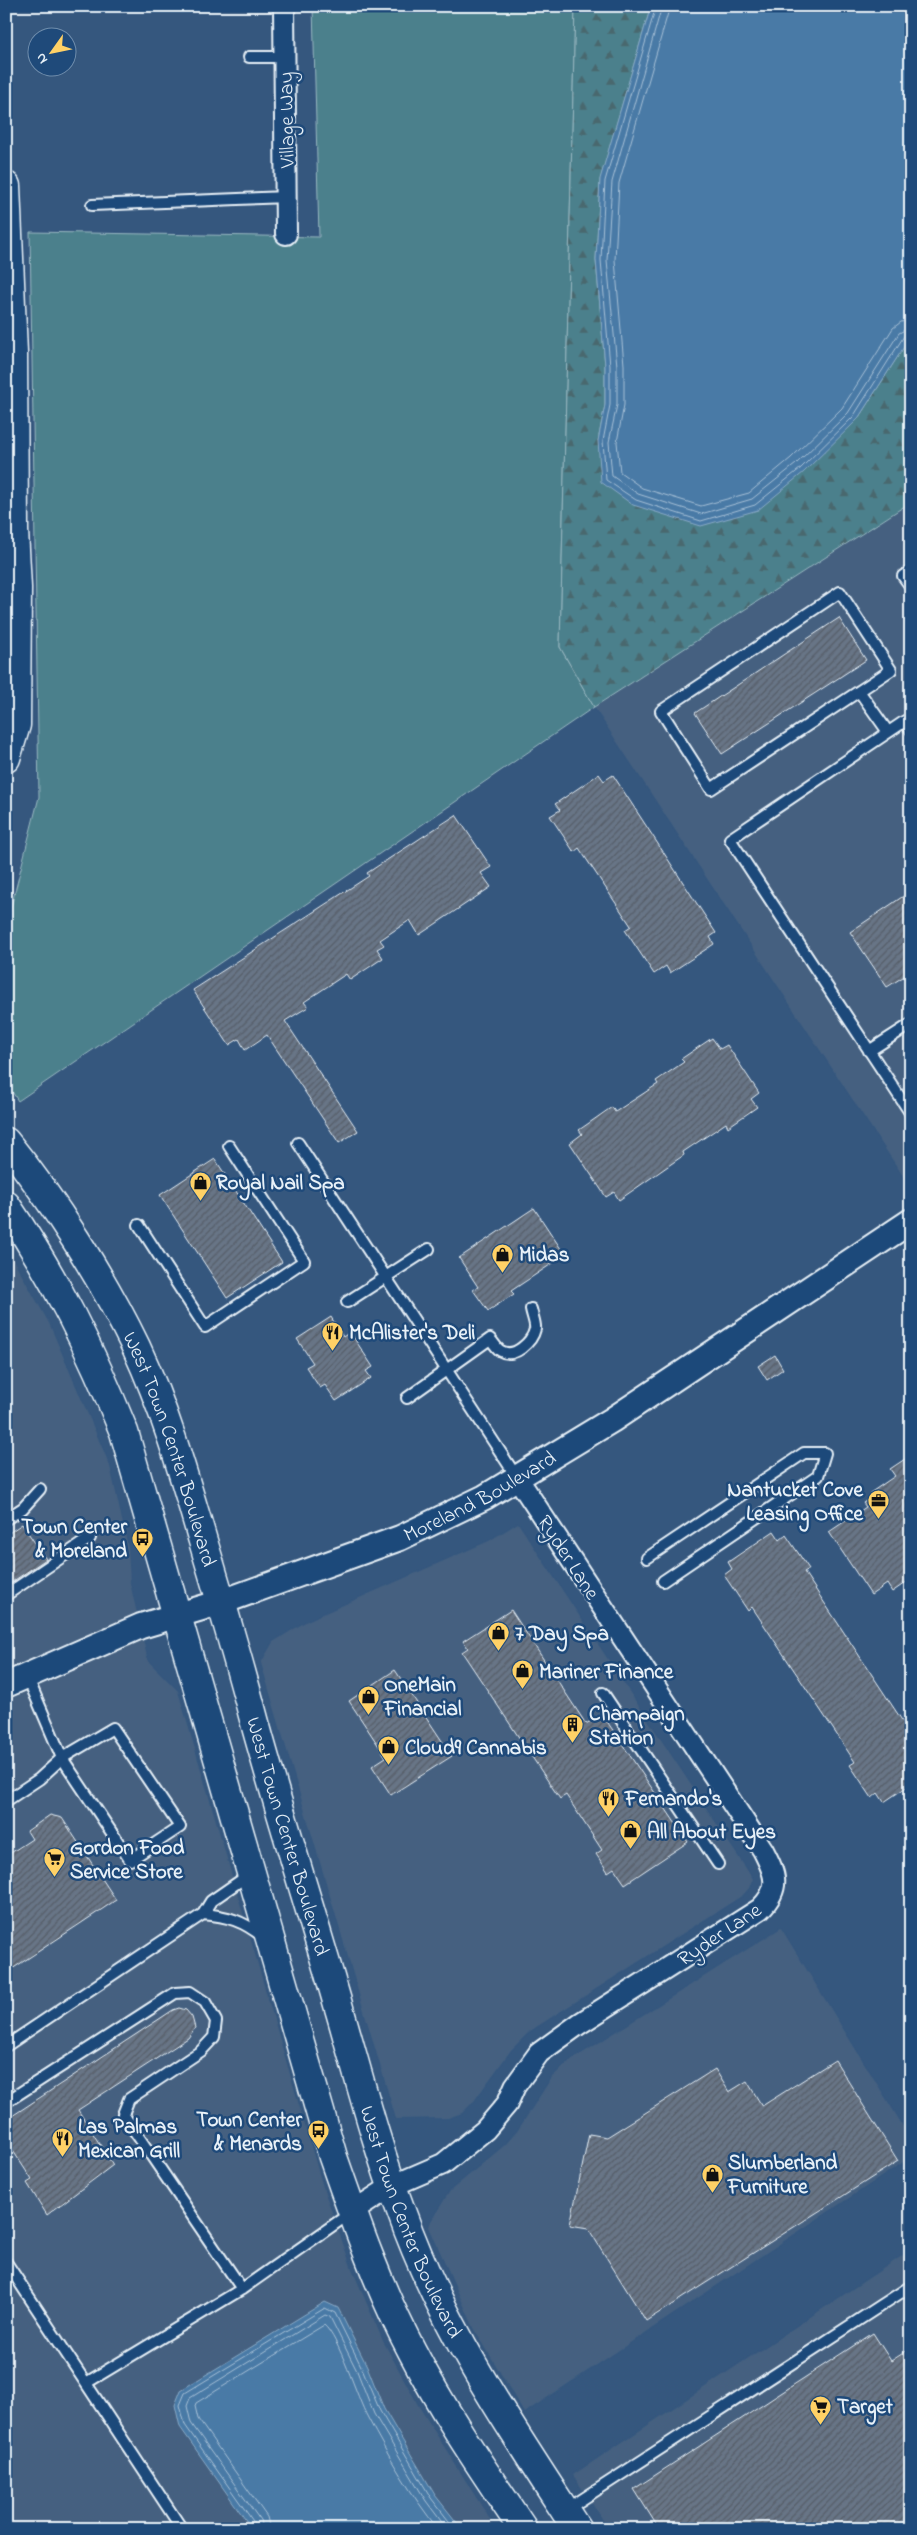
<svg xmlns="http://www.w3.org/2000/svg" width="917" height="2535" font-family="'Indie Flower',sans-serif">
<defs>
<pattern id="forest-firs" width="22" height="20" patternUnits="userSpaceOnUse" patternTransform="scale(1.25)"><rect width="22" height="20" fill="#4c808c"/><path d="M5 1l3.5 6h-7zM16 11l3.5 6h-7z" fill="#49676e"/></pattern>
<pattern id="building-hatch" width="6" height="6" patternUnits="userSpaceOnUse" patternTransform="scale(1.25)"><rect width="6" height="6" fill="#677486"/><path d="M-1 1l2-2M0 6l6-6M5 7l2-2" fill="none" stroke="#565e68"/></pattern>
</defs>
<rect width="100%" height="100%" fill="#35577e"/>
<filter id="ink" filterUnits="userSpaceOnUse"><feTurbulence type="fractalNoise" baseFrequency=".02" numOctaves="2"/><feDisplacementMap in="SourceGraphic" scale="10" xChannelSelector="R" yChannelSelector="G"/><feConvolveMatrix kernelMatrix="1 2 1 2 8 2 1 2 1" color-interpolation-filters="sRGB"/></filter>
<g filter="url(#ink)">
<path fill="#446080" d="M 911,502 L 911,1184 L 909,1185 L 594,707 Z
M 6,1247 L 49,1323 L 110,1466 L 128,1547 L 130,1583 L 148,1661 L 178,1691 L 323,2187 L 352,2269 L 383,2341 L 418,2405 L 496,2529 L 6,2529 Z
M 518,1523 L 753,1879 L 749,1888 L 743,1895 L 530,2031 L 511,2050 L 474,2101 L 462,2113 L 448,2118 L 396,2119 L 261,1663 L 273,1642 L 307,1621 L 489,1541 Z
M 781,1928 L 911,2139 L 911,2157 L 524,2413 L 474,2328 L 429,2227 L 431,2221 L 450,2191 L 506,2144 L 518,2130 L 552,2077 L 570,2061 Z
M 911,2250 L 911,2529 L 609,2529 L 573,2475 Z"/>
<path fill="#4c808c" stroke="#9ab8c2" d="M 313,6 L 575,6 L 560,647 L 594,707 L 18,1101 L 6,1082 L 6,927 L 39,797 L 30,232 L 319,237 Z"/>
<path fill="url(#forest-firs)" stroke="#9ab8c2" d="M 575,6 L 651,6 L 600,180 L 596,260 L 605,366 L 605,405 L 598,441 L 857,420 L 911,336 L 911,502 L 594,707 L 560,647 Z"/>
<path fill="#497aa6" stroke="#89aac7" d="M 651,6 L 911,6 L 911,336 L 857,420 L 804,472 L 758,510 L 701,526 L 633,505 L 601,482 L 598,441 L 605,405 L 605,366 L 596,260 L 600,179 Z
M 325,2302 L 338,2308 L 367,2366 L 384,2409 L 435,2495 L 462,2529 L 252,2529 L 180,2427 L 175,2405 L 181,2390 Z"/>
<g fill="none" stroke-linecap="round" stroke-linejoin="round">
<path stroke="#a8c1d7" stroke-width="1" d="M 656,6 L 605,181 L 601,260 L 610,366 L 610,405 L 603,441 L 606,480 L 636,500 L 701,521 L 755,505 L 801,468 L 853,417 L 904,336 L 911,334
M 662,6 L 612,182 L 607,260 L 617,366 L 617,405 L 609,442 L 612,476 L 638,494 L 701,514 L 752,499 L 796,464 L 848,413 L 899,333 L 911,327
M 670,6 L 619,183 L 615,260 L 624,365 L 624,405 L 617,442 L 620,472 L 642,488 L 701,506 L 749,493 L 791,458 L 842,408 L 893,328 L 901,322 L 911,320
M 256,2529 L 255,2524 L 185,2425 L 180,2405 L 185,2393 L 325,2308 L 335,2313 L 362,2368 L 380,2411 L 431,2498 L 455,2529
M 262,2529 L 260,2520 L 191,2423 L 187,2406 L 190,2398 L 325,2315 L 330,2317 L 357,2371 L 374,2414 L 426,2501 L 447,2529
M 270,2529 L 267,2517 L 198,2419 L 195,2406 L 196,2403 L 324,2325 C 339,2337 357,2398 368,2418 C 388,2456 411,2495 438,2529"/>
</g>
<path fill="url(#building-hatch)" stroke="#e8f1f8" d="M 839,618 L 866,660 L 722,754 L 695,713 Z
M 599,774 L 604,781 L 613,775 L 716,933 L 710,937 L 714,944 L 670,973 L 666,966 L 654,974 L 625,930 L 631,926 L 579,848 L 574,852 L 550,816 L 560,810 L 555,804 Z
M 456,815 L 491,867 L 481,873 L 491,887 L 419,935 L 410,920 L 380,940 L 384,945 L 377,949 L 383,958 L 350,980 L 346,974 L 304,1002 L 308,1007 L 285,1021 L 358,1131 L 339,1143 L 267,1035 L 245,1050 L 239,1039 L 229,1045 L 193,990 L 369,876 L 367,873 Z
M 911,891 L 911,972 L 887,987 L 850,932 Z
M 712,1038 L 720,1049 L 727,1045 L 759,1093 L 751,1099 L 757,1107 L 728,1127 L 726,1123 L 683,1152 L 684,1155 L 619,1200 L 614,1192 L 606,1197 L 570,1143 L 582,1134 L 579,1130 L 612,1107 L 615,1112 L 658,1084 L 656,1081 L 684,1062 L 681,1059 Z
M 215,1159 L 282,1262 L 227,1298 L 160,1195 Z
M 534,1208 L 565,1255 L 511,1291 L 514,1294 L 488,1311 L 473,1290 L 478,1287 L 459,1258 Z
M 331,1317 L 343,1337 L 350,1332 L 373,1367 L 366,1371 L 371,1378 L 336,1401 L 325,1385 L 320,1388 L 306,1367 L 313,1363 L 297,1339 Z
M 775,1355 L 783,1369 L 767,1380 L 758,1366 Z
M 911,1455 L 911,1579 L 892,1592 L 887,1584 L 871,1595 L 829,1532 L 866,1507 L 863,1503 L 872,1497 L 870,1493 L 895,1476 L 890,1469 Z
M 22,1524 L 46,1559 L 6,1586 L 6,1535 Z
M 774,1531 L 780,1540 L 786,1535 L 809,1569 L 804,1572 L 911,1734 L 911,1784 L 884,1802 L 878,1793 L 872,1798 L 850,1765 L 855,1762 L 752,1607 L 748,1611 L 724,1575 L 732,1569 L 728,1562 Z
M 511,1610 L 586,1724 L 602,1714 L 688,1842 L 625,1884 L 614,1868 L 608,1872 L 596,1854 L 602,1850 L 566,1795 L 560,1799 L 462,1652 L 468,1648 L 463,1641 Z
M 395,1670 L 452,1756 L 391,1795 L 372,1766 L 386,1757 L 349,1701 Z
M 50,1815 L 62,1818 L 116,1900 L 6,1973 L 6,1856 L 32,1839 L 27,1831 Z
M 179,2008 L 186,2010 L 192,2017 L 195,2028 L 188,2038 L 78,2110 L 113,2165 L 47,2215 L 27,2183 L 32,2180 L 6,2140 L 6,2120 L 173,2010 Z
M 835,2060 L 898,2161 L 646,2321 L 588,2228 L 570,2225 L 589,2134 L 607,2137 L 715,2069 L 729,2092 L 747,2081 L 762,2106 Z
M 873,2333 L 891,2361 L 911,2348 L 911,2529 L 659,2529 L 634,2489 Z"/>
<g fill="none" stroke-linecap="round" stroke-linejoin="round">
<defs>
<path id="service" d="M 249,57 L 285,57
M 92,205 L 287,197
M 911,571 L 903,576 L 911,587
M 840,592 L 891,670 L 711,789 L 661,711 Z
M 859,691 L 888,732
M 911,730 L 905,721 L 730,839 L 911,1114
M 869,1051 L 911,1024
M 298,1143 L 518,1479
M 139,1225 L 205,1327 L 304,1261 L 229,1146
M 347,1302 L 429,1249
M 407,1398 L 490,1339 C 494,1343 497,1349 501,1351 C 514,1359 532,1342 535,1329 C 536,1324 532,1315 531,1309
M 6,1519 L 23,1508 L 40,1489
M 647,1558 L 804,1453 L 825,1453 L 818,1476 L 663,1581
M 6,1595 L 90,1538
M 603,1693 L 718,1864
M 6,1801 L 39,1779 L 62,1758 L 113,1728 L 180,1827 L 130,1860 L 62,1758 L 27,1676
M 203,1914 C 227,1916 244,1921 263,1937
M 6,2046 L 203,1914 L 211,1901 L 250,1874
M 6,2102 L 175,1993 L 190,1992 L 205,2002 L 216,2021 L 214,2037 L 201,2051 L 129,2099 L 123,2114 L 242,2289
M 6,2262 L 182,2529
M 86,2383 L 242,2289 L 352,2212
M 566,2510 L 911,2286"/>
<path id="minor" d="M 284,6 L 286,234
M 352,2212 L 392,2186 L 443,2164 L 485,2130 L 507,2104 L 515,2086 L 539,2053 L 579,2024 L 760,1909 C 781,1888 776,1875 763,1850 L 518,1479"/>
<g id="tertiary">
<path id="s1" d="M 6,1685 L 141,1626 L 222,1602 L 400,1538 L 485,1497 L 612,1420 L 911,1221"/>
</g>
<g id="secondary">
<path d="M 6,186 L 13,354 L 14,531 L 17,588 L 16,725 L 6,758"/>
<path id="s2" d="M 6,1142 C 54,1201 103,1279 136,1347 C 165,1409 184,1476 203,1541 C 221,1601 239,1662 255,1723 C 282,1821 313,1917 341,2015 C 360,2081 377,2147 401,2211 C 442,2327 510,2427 577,2529"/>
<path d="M 6,1205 C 56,1279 91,1350 124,1432 L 333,2157 C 356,2223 379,2289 412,2351 C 444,2413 484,2471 523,2529"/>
</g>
</defs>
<use href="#service" stroke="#e8f1f8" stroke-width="14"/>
<use href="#minor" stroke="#e8f1f8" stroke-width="24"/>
<use href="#tertiary" stroke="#e8f1f8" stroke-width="28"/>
<use href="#secondary" stroke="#e8f1f8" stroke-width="31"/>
<use href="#service" stroke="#1f4a7a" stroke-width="10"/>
<use href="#minor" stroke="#1f4a7a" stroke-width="20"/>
<use href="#tertiary" stroke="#1f4a7a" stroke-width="24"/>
<use href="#secondary" stroke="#1f4a7a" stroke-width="28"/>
</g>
</g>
<defs>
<symbol id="shop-pin" viewBox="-11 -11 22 30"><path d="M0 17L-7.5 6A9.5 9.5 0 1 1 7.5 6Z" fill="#ffd166" stroke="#1f4a7a"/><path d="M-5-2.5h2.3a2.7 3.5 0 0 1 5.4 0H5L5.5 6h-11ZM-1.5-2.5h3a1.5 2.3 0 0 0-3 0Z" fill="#111"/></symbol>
<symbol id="restaurant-pin" viewBox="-11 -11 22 30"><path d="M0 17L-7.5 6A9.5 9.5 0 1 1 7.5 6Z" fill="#ffd166" stroke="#1f4a7a"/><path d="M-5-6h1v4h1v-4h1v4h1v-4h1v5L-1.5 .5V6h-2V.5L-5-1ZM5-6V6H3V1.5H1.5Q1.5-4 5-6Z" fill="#111"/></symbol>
<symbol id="office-pin" viewBox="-11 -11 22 30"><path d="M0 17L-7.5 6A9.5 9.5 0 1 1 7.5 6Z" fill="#ffd166" stroke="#1f4a7a"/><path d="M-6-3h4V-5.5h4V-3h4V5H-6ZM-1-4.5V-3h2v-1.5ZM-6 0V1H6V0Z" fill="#111"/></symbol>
<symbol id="bus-pin" viewBox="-11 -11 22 30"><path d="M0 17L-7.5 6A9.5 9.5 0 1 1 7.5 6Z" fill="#ffd166" stroke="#1f4a7a"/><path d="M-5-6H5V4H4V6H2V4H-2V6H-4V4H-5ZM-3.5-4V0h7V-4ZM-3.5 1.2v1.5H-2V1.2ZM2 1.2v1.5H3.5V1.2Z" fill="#111"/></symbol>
<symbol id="building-pin" viewBox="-11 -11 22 30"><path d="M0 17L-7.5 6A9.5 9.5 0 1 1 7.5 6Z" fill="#ffd166" stroke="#1f4a7a"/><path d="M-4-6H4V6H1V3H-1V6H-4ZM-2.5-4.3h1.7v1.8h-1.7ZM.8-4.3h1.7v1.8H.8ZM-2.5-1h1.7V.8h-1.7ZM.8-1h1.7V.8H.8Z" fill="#111"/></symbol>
<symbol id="supermarket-pin" viewBox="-11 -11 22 30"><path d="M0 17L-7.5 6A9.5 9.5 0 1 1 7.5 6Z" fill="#ffd166" stroke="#1f4a7a"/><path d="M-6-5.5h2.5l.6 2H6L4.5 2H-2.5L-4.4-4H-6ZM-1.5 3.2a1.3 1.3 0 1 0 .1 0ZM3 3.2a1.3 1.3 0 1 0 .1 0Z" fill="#111"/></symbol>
</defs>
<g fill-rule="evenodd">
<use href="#shop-pin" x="188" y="1170" width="25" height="34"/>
<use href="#shop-pin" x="490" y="1242" width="25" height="34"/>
<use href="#restaurant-pin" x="320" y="1320" width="25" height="34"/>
<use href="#office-pin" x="866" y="1488" width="25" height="34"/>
<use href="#bus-pin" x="130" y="1526" width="25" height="34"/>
<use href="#shop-pin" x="486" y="1620" width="25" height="34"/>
<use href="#shop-pin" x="510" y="1658" width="25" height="34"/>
<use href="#shop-pin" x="356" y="1684" width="25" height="34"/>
<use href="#building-pin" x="560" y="1712" width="25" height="34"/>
<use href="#shop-pin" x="376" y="1734" width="25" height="34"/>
<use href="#restaurant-pin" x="596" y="1786" width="25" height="34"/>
<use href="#shop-pin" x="618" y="1818" width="25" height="34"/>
<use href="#supermarket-pin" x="42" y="1846" width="25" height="34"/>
<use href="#bus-pin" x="306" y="2118" width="25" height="34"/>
<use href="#restaurant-pin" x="50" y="2126" width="25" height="34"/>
<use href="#shop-pin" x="700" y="2162" width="25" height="34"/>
<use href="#supermarket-pin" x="808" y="2394" width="25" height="34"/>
</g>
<g text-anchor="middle" stroke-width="5" stroke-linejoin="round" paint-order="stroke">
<g font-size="21" fill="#e8f1f8" stroke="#1f4a7a">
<text transform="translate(286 120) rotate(-91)" y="7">Village Way</text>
<text dy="7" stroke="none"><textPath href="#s2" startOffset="351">West Town Center Boulevard</textPath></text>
<text dy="7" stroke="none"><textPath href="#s1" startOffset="511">Moreland Boulevard</textPath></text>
<text transform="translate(569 1557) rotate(57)" y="7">Ryder Lane</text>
<text dy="7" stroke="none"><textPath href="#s2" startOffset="756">West Town Center Boulevard</textPath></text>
<text transform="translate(719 1934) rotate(-34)" y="7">Ryder Lane</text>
<text dy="7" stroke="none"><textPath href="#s2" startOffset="1161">West Town Center Boulevard</textPath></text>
</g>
<g font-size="21" font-weight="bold" fill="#e8f1f8" stroke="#1f4a7a" text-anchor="start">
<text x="216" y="1189">Royal Nail Spa</text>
<text x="519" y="1261">Midas</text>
<text x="349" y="1339">McAlister's Deli</text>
<text x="863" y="1496" text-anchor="end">Nantucket Cove<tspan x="863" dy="24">Leasing Office</tspan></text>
<text x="127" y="1533" text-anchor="end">Town Center<tspan x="127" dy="24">&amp; Moreland</tspan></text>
<text x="515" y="1640">7 Day Spa</text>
<text x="539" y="1678">Mariner Finance</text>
<text x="384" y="1691">OneMain<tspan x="384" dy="24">Financial</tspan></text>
<text x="589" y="1720">Champaign<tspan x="589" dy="24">Station</tspan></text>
<text x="405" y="1754">Cloud9 Cannabis</text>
<text x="625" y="1805">Fernando's</text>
<text x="647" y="1838">All About Eyes</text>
<text x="70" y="1854">Gordon Food<tspan x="70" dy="24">Service Store</tspan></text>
<text x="302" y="2126" text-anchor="end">Town Center<tspan x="302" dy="24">&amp; Menards</tspan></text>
<text x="78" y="2133">Las Palmas<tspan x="78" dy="24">Mexican Grill</tspan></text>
<text x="728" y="2169">Slumberland<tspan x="728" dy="24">Furniture</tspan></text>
<text x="837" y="2413">Target</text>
</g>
</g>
<rect width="917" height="2535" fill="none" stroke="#1f4a7a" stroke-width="25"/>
<rect x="12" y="12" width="892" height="2510" fill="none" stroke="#e8f1f8" stroke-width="2" filter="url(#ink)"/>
<g transform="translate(52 52) rotate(237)"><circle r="24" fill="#1f4a7a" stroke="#6f8dac"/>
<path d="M0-4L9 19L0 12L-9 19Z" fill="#ffd166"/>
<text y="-8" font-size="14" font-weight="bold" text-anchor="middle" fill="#e8f1f8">N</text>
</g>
</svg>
